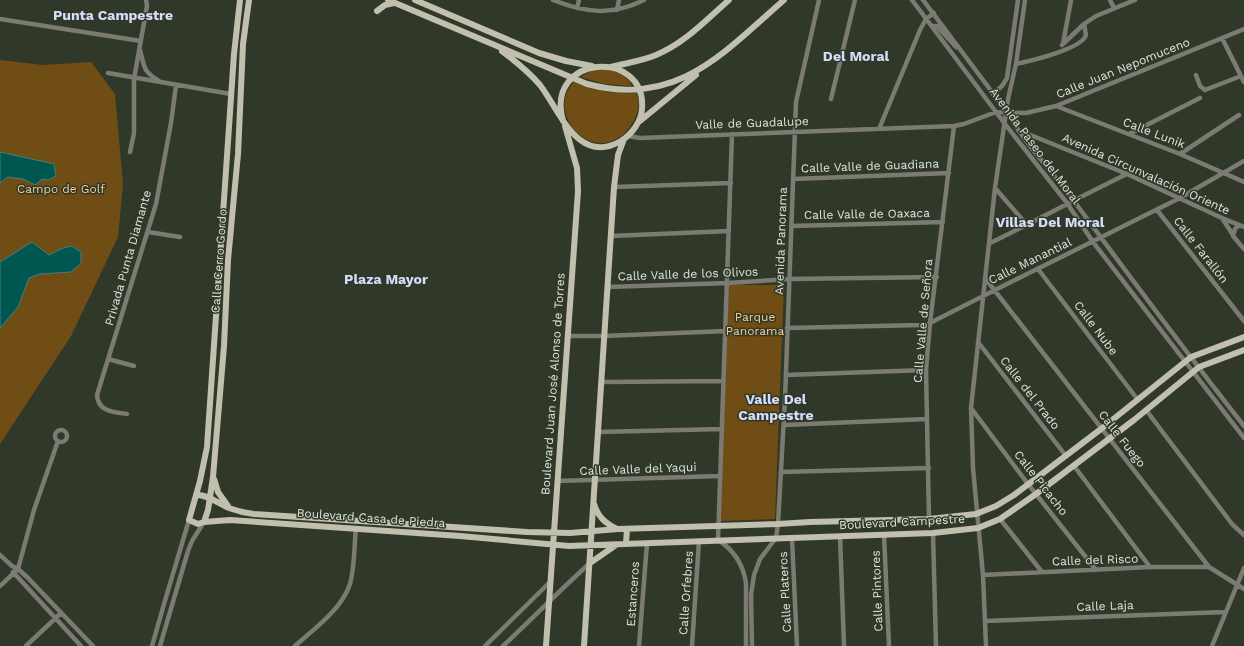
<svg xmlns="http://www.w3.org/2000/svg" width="1244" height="646" font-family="'Work Sans',sans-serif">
<rect width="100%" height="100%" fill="#303929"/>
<path fill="#704d14" d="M 0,60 L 43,65 L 91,62 L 115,94 L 123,184 L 118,237 L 71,336 L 0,444 Z
M 599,69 C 611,70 627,73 632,86 L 604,84 L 581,77 L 589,72 Z
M 574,82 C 594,91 614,94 636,93 C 641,103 638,113 633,122 C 602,174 541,117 574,82 Z
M 729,285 L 784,285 L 775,519 L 720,521 Z"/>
<path fill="#005651" stroke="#43807a" d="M 0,152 L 54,164 L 56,176 L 48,180 L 42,179 L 35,185 L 23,179 L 8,177 L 0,183 Z
M 32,242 L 49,255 L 63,248 L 72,246 L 81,252 L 81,263 L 71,272 L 40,274 L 29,278 L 18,307 L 0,328 L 0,262 Z"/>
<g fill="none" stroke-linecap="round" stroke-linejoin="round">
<path stroke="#7b7b72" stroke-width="4.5" d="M 553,0 C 586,13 612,16 644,0
M 912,0 L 1005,124 L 1067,203 L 1093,242 L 1244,438
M 923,0 L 1007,112 C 1025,144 1052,171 1074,201 C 1130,277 1186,352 1244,426
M 1110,0 L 1114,8
M 577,8 L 579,0
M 617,10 L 619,0
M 0,19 L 141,41
M 932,26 L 937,26 L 956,47
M 1222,38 L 1244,82
M 1063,44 L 1071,0
M 1062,45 L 1084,24 L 1096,16 L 1135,0
M 140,50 C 145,68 142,70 159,81
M 1016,64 C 1030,61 1082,49 1086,35 L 1084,24
M 108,73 L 231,94
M 1196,75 L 1200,86 L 1205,90 L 1241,76
M 993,94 L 1002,86 L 1007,78 L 1018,0
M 831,99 L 855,0
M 1056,106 L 1180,154 L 1244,182
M 879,129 L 920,30 L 926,19 L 934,13
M 1018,130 L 1127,174 L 1222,218 L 1244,227
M 732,134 L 718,540 C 734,550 743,564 746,583 L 746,646
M 1129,134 L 1200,98
M 628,136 L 640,138 L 954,126 L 964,124 L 996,112 L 1026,113 L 1056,106 L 1244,29
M 130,152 L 134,133 L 134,79 L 147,6 L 146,0
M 1180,154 L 1239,115
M 793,179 L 949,173
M 614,187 L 731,183
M 995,188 L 1027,225
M 1157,210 L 1244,321
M 1222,218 L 1233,235
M 791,226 L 943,222
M 1242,226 L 1238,226 L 1235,229 L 1233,236 L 1244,249
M 148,232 L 180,237
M 611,236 L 729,231
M 990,243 C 1036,221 1081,196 1127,174
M 1038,269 L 1138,400
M 985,278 L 1209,567 L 1244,589
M 607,287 L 728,283 L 790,279 L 937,277
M 787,328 L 921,325 L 930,323 L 995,290 L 1180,198 L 1244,161
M 567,336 L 604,336 L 726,331
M 978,342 L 1066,456
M 108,359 L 134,366
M 786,375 L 926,370
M 601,382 L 724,381
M 971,408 L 1028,484 L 1096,570
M 1146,410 L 1232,524 L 1244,535
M 127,414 C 114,412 98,412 97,395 L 156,204 L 171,123 L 176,85
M 784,425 L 927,419
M55 436a6 6 0 1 1 12 0a6 6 0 1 1-12 0Z
M 598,432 L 722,429
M 1074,466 L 1150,567
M 781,472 L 929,468
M 557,481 L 720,476
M 929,519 L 926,370 L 930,323 L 954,126
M 1000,519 L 1042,572
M 933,533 L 936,646
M 884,535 L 889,646
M 840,536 L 844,646
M 792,538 L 797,646
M 0,555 L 12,566 L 18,569 L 27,577 L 93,646
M 13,572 L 81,646
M 983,575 L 1150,567 L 1209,567
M 0,586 L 18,569 L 34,510 L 58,441
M 985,621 L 1225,612
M 26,646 L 61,613
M 152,646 L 164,604 L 189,520
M 160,646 L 188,551 L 192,541 L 204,522
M 295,646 C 314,629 342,609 350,584 C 355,566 354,546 356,528
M 485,646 L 550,582
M 503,646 C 532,619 560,590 590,563
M 639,646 L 647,543
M 692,646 L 699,541
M 752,646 L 751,595 L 754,575 L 760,559 L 776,538 L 778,524 L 785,399 L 796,102 L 819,0
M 986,646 L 983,575 L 973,468 L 971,408 L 995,188 L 1008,99 L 1016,64 L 1025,0
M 1212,646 L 1244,568"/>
<path stroke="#c1bfad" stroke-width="6" d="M 240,0 L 234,54 L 207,447 L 200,481 L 189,520 L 198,524 L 204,522 L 230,520 L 460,536 L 569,546 L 933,533 L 978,528 L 1000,519 L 1036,494 L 1134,420 L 1199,367 L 1244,350
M 388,0 L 587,84 C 677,108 723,53 784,0
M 415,0 L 539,53 L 566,61 L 592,66
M 377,11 L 385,5 L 394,3
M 502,51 C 515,61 529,72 540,85 C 560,111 578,166 621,141 C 632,134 641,122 642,109 C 647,48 544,54 563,121
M 611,67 C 626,63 642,61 656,55 C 685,43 706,20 729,0
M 640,121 L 696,75
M 214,479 L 218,492 L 228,506
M 196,495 C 207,494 219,504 229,508 C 237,511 245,513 254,514 L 527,532 L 570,533 L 618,529 L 778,524 L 810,522 L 929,519 L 976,514 L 996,506 L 1014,495 L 1101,429 L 1191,357 L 1244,337
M 594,504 C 598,517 605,523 617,529
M 204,522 L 208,510 L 213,477 L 224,346 L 228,260 L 238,154 L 243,44 L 249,0
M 626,543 L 627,529
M 590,563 L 616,545
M 546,646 L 578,191 L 577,168 L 565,126
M 584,646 L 614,187 L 618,155 L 624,139"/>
</g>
<g text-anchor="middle" stroke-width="3" stroke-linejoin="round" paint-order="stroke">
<g font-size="12" fill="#dee3d9" stroke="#303929">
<text transform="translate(1123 68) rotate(-22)" y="4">Calle Juan Nepomuceno</text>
<text transform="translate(752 123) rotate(-2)" y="4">Valle de Guadalupe</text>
<text transform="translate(1154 133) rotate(21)" y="4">Calle Lunik</text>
<text transform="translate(1035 146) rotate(53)" y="4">Avenida Paseo del Moral</text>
<text transform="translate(870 166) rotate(-2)" y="4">Calle Valle de Guadiana</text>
<text transform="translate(1146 174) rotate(24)" y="4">Avenida Circunvalación Oriente</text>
<text transform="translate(867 214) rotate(-1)" y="4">Calle Valle de Oaxaca</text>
<text transform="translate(781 241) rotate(-88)" y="4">Avenida Panorama</text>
<text transform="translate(1201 250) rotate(52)" y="4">Calle Farallón</text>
<text transform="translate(128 258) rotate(-74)" y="4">Privada Punta Diamante</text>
<text transform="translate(219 261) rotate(-86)" y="4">Calle Cerro Gordo</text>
<text transform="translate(1030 261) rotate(-26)" y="4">Calle Manantial</text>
<text transform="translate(688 274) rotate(-2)" y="4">Calle Valle de los Olivos</text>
<text transform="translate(923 321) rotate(-85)" y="4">Calle Valle de Señora</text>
<text transform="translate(1096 328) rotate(53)" y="4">Calle Nube</text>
<text transform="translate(553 384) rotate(-86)" y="4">Boulevard Juan José Alonso de Torres</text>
<text transform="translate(1030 393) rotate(52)" y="4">Calle del Prado</text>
<text transform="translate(1122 439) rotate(52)" y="4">Calle Fuego</text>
<text transform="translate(638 469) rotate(-2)" y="4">Calle Valle del Yaqui</text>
<text transform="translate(1041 483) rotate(52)" y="4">Calle Picacho</text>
<text transform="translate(371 518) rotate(4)" y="4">Boulevard Casa de Piedra</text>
<text transform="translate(902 522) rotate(-3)" y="4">Boulevard Campestre</text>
<text transform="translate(1095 560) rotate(-2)" y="4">Calle del Risco</text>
<text transform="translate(877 591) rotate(-92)" y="4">Calle Pintores</text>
<text transform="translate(785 592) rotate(-93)" y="4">Calle Plateros</text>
<text transform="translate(686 593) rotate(-86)" y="4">Calle Orfebres</text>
<text transform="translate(633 594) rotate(-86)" y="4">Estanceros</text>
<text transform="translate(1105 606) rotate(-2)" y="4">Calle Laja</text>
</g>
<g font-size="12" fill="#f8cd92" stroke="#303929">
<text x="61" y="193">Campo de Golf</text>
<text x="755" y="321">Parque<tspan x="755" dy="14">Panorama</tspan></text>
</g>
<g font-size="14" font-weight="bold" fill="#d6ddfa" stroke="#303929">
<text x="113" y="20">Punta Campestre</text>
<text x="856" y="61">Del Moral</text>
<text x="1050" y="227">Villas Del Moral</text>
<text x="386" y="284">Plaza Mayor</text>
<text x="776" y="404">Valle Del<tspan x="776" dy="16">Campestre</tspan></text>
</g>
</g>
</svg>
